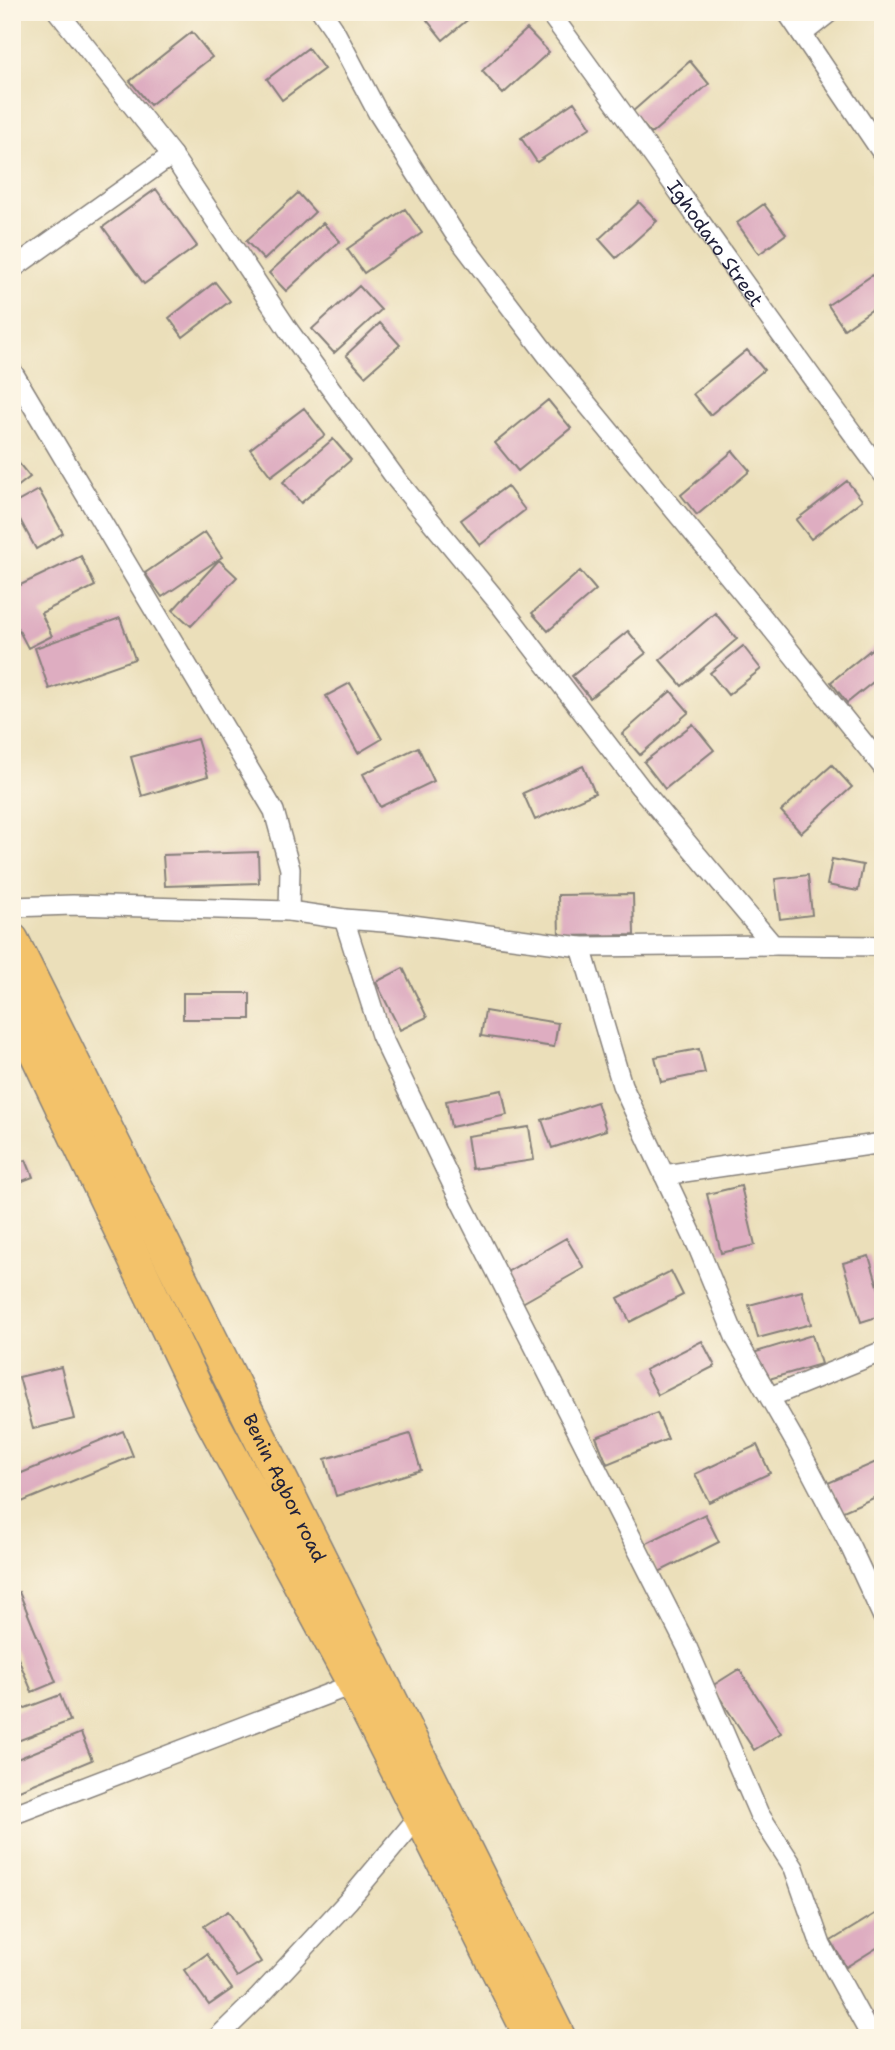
<svg xmlns="http://www.w3.org/2000/svg" width="895" height="2050" font-family="'Shantell Sans',sans-serif">
<rect width="100%" height="100%" fill="#fcf5e5"/>
<filter id="ink" filterUnits="userSpaceOnUse"><feTurbulence type="fractalNoise" baseFrequency=".0143" numOctaves="2"/><feDisplacementMap in="SourceGraphic" scale="14" xChannelSelector="R" yChannelSelector="G"/><feConvolveMatrix kernelMatrix="1 2 1 2 8 2 1 2 1" color-interpolation-filters="sRGB"/></filter>
<filter id="wash" filterUnits="userSpaceOnUse"><feTurbulence type="fractalNoise" baseFrequency=".00686" numOctaves="4" result="noise"/><feDisplacementMap in="SourceGraphic" scale="28" xChannelSelector="R" yChannelSelector="G"/><feGaussianBlur stdDeviation="1.57" result="paint"/><feColorMatrix in="noise" values="0 0 0 0 0 0 0 0 0 0 0 0 0 0 0 0 0 1.4 0 .05"/><feComposite in="paint" operator="in"/></filter>
<g filter="url(#wash)">
<rect width="100%" height="100%" fill="#ebdfba"/>
<g id="blocks">
<path fill="#deadc1" d="M 436,12 L 477,12 L 443,40 L 427,20 Z
M 527,29 L 549,52 L 503,94 L 482,71 Z
M 192,32 L 212,57 L 150,105 L 130,81 Z
M 308,48 L 324,69 L 282,100 L 267,79 Z
M 690,61 L 709,84 L 651,134 L 632,112 Z
M 574,102 L 591,127 L 537,162 L 521,138 Z
M 156,189 L 197,246 L 144,284 L 103,227 Z
M 298,193 L 315,212 L 264,260 L 246,241 Z
M 639,202 L 657,221 L 616,258 L 599,239 Z
M 764,204 L 786,234 L 759,254 L 737,223 Z
M 405,209 L 422,233 L 364,273 L 347,249 Z
M 323,223 L 340,241 L 286,291 L 269,273 Z
M 883,268 L 883,302 L 844,329 L 828,305 Z
M 215,282 L 230,301 L 183,337 L 169,318 Z
M 359,286 L 381,310 L 334,353 L 312,329 Z
M 380,323 L 400,345 L 365,376 L 346,355 Z
M 747,350 L 764,370 L 710,415 L 693,394 Z
M 548,400 L 571,428 L 518,471 L 495,443 Z
M 304,408 L 325,435 L 271,476 L 250,449 Z
M 333,439 L 351,460 L 301,503 L 283,482 Z
M 733,451 L 750,471 L 697,515 L 681,495 Z
M 12,455 L 30,477 L 12,491 Z
M 847,481 L 862,500 L 811,539 L 796,520 Z
M 507,486 L 525,510 L 480,545 L 461,520 Z
M 39,490 L 63,533 L 36,549 L 12,505 Z
M 205,532 L 222,557 L 162,597 L 145,573 Z
M 81,556 L 95,586 L 41,613 L 52,636 L 28,648 L 12,617 L 12,589 Z
M 219,560 L 237,577 L 191,626 L 173,610 Z
M 580,571 L 596,590 L 548,631 L 532,613 Z
M 715,613 L 737,639 L 682,686 L 660,660 Z
M 120,618 L 135,659 L 49,689 L 35,648 Z
M 628,631 L 646,653 L 590,698 L 572,676 Z
M 879,643 L 883,648 L 883,674 L 847,703 L 831,682 Z
M 743,646 L 761,669 L 728,695 L 710,673 Z
M 350,683 L 382,739 L 358,753 L 326,696 Z
M 671,691 L 689,712 L 640,755 L 622,734 Z
M 693,724 L 714,750 L 665,789 L 644,762 Z
M 197,739 L 208,776 L 142,796 L 131,757 Z
M 418,747 L 434,781 L 380,807 L 363,774 Z
M 832,765 L 852,787 L 801,833 L 781,811 Z
M 583,766 L 595,793 L 535,820 L 523,793 Z
M 258,852 L 259,883 L 165,886 L 163,855 Z
M 832,859 L 863,865 L 858,891 L 827,885 Z
M 808,875 L 812,915 L 780,919 L 775,879 Z
M 633,894 L 634,935 L 559,936 L 558,895 Z
M 403,968 L 427,1017 L 400,1030 L 376,982 Z
M 183,993 L 250,993 L 250,1019 L 183,1019 Z
M 485,1011 L 558,1023 L 554,1047 L 481,1036 Z
M 699,1049 L 705,1073 L 661,1082 L 655,1057 Z
M 502,1090 L 507,1115 L 451,1127 L 446,1101 Z
M 597,1102 L 606,1130 L 552,1148 L 542,1120 Z
M 529,1127 L 534,1160 L 472,1169 L 467,1136 Z
M 26,1160 L 33,1177 L 12,1185 L 12,1165 Z
M 741,1186 L 755,1245 L 721,1253 L 707,1194 Z
M 566,1238 L 584,1268 L 517,1306 L 500,1276 Z
M 869,1256 L 883,1303 L 883,1315 L 861,1322 L 843,1263 Z
M 671,1271 L 683,1295 L 630,1322 L 618,1298 Z
M 802,1291 L 811,1324 L 758,1338 L 749,1305 Z
M 812,1335 L 821,1364 L 762,1381 L 753,1353 Z
M 702,1341 L 715,1366 L 658,1395 L 645,1370 Z
M 61,1367 L 74,1419 L 33,1429 L 19,1377 Z
M 657,1413 L 668,1439 L 607,1464 L 596,1437 Z
M 123,1431 L 133,1456 L 12,1506 L 12,1477 Z
M 410,1434 L 421,1470 L 336,1496 L 325,1459 Z
M 757,1445 L 770,1473 L 709,1502 L 695,1474 Z
M 883,1459 L 883,1494 L 841,1512 L 828,1483 Z
M 705,1514 L 719,1542 L 659,1572 L 645,1544 Z
M 19,1592 L 56,1682 L 32,1692 L 12,1644 L 12,1595 Z
M 739,1669 L 781,1733 L 754,1750 L 712,1686 Z
M 60,1695 L 70,1721 L 12,1743 L 12,1713 Z
M 81,1733 L 92,1760 L 12,1793 L 12,1761 Z
M 228,1911 L 261,1962 L 237,1977 L 204,1926 Z
M 880,1911 L 883,1916 L 883,1944 L 846,1967 L 831,1941 Z
M 207,1954 L 232,1989 L 209,2005 L 184,1970 Z
M 883,2007 L 883,2038 L 878,2038 L 866,2016 Z"/>
</g>
</g>
<g filter="url(#ink)">
<use href="#blocks" fill-opacity="0" stroke="#86807a" stroke-width="2"/>
<g fill="none" stroke-linecap="round" stroke-linejoin="round">
<defs>
<g id="minor">
<path d="M 58,12 L 172,155 L 289,331 L 397,480 L 502,607 L 640,787 L 773,945"/>
<path d="M 322,12 L 333,28 L 378,113 L 453,231 L 550,359 L 760,614 L 883,767"/>
<path id="s1" d="M 549,12 C 662,165 769,322 883,474"/>
<path d="M 787,12 L 883,154"/>
<path d="M 802,34 L 830,12"/>
<path d="M 12,269 L 172,155"/>
<path d="M 12,371 L 274,811 L 290,869 L 289,911"/>
<path d="M 12,907 L 73,905 L 289,911 L 344,919 L 397,923 L 581,947 L 773,945 L 883,946"/>
<path d="M 344,919 L 381,1035 L 460,1200 L 687,1647 L 759,1814 L 794,1868 L 821,1945 L 872,2038"/>
<path d="M 581,947 L 622,1085 L 698,1247 L 736,1339 L 797,1445 L 851,1548 L 883,1617"/>
<path d="M 664,1175 L 883,1143"/>
<path d="M 770,1397 L 883,1351"/>
<path d="M 12,1815 L 354,1684"/>
<path d="M 12,2037 L 13,2038"/>
<path d="M 217,2038 L 259,1997 L 349,1900 L 420,1815"/>
</g>
<g id="trunk">
<path id="s2" d="M 12,940 L 559,2038"/>
<path d="M 12,1002 L 208,1413 L 354,1684 L 532,2038"/>
</g>
</defs>
<use href="#minor" stroke="#86807a" stroke-width="22"/>
<use href="#trunk" stroke="#86807a" stroke-width="36"/>
<use href="#minor" stroke="#fff" stroke-width="19"/>
<use href="#trunk" stroke="#f3c26a" stroke-width="33"/>
</g>
</g>
<g text-anchor="middle" stroke-width="7" stroke-linejoin="round" paint-order="stroke">
<g font-size="19" fill="#22223b" stroke="#fcf5e5">
<text dy="7" stroke="none"><textPath href="#s1" startOffset="285">Ighodaro Street</textPath></text>
<text dy="7" stroke="none"><textPath href="#s2" startOffset="612">Benin Agbor road</textPath></text>
</g>
</g>
<rect width="895" height="2050" fill="none" stroke="#fcf5e5" stroke-width="42"/>
</svg>
